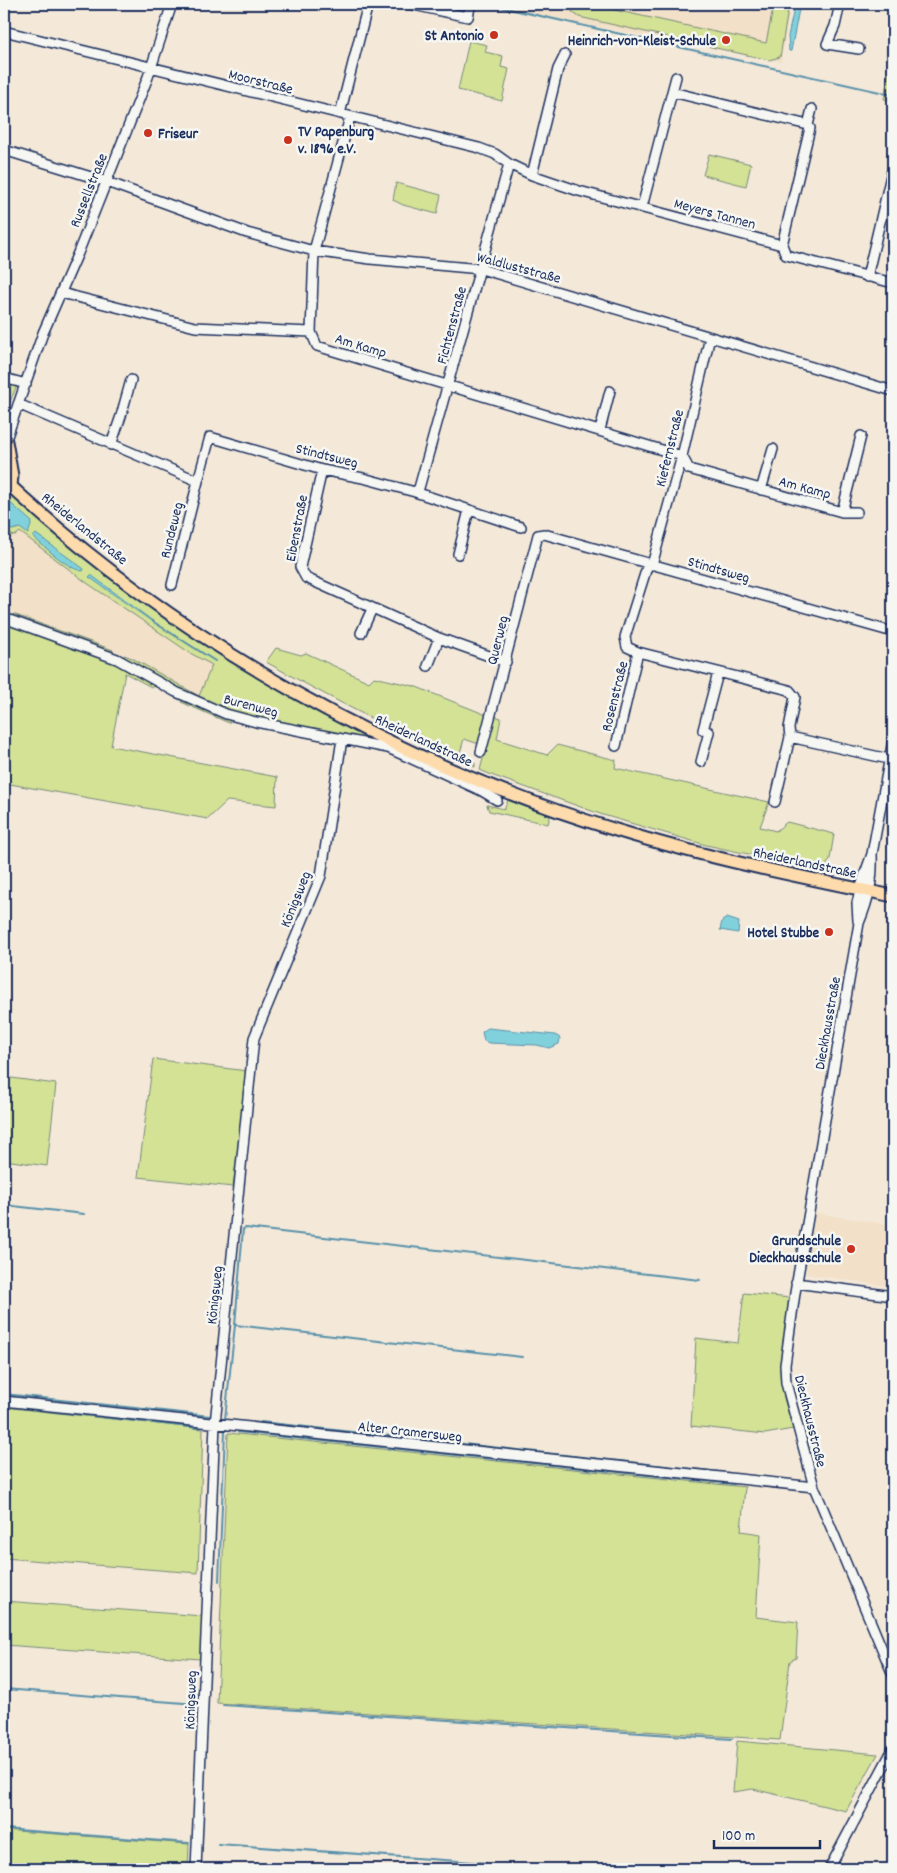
<svg xmlns="http://www.w3.org/2000/svg" width="897" height="1873" font-family="Dekko,sans-serif">
<rect width="100%" height="100%" fill="#f4e9d9"/>
<filter id="ink" filterUnits="userSpaceOnUse"><feTurbulence type="fractalNoise" baseFrequency=".02" numOctaves="2"/><feDisplacementMap in="SourceGraphic" scale="10" xChannelSelector="R" yChannelSelector="G"/><feConvolveMatrix kernelMatrix="1 2 1 2 8 2 1 2 1" color-interpolation-filters="sRGB"/></filter>
<g filter="url(#ink)">
<path fill="#f2e0c8" d="M 490,4 L 791,4 L 781,62 L 553,18 Z
M 4,498 L 31,538 L 87,583 L 190,653 L 212,665 L 199,696 L 132,658 L 4,610 Z
M 815,1213 L 893,1225 L 893,1287 L 806,1274 Z"/>
<path fill="#d3e295" stroke="#77887a" d="M 577,4 L 587,4 L 766,43 L 774,4 L 789,4 L 780,57 L 769,60 L 579,17 L 572,12 L 575,5 Z
M 469,41 L 487,45 L 485,52 L 503,56 L 501,67 L 509,69 L 502,101 L 458,90 Z
M 893,47 L 893,100 L 884,99 Z
M 709,154 L 751,164 L 746,186 L 703,175 Z
M 396,183 L 441,195 L 437,214 L 403,205 L 393,200 Z
M 4,376 L 19,381 L 4,415 Z
M 4,489 L 53,532 L 130,589 L 385,745 L 253,719 L 210,706 L 124,659 L 124,655 L 132,658 L 199,696 L 212,665 L 190,653 L 87,583 L 20,532 L 15,536 L 4,533 Z
M 13,614 L 113,650 L 110,653 L 14,618 Z
M 4,620 L 124,665 L 153,681 L 153,688 L 125,673 L 111,746 L 277,777 L 276,806 L 227,801 L 208,819 L 4,783 Z
M 276,648 L 301,655 L 306,653 L 369,682 L 374,677 L 414,686 L 489,716 L 482,745 L 464,739 L 459,756 L 475,763 L 475,767 C 403,736 334,700 266,662 Z
M 183,698 L 230,718 L 229,723 L 181,702 Z
M 494,716 L 501,718 L 497,739 L 547,755 L 557,745 L 616,760 L 615,768 L 769,802 L 760,827 L 776,831 L 787,822 L 834,834 L 830,859 L 824,870 L 706,845 L 603,815 L 494,776 L 480,770 Z
M 508,800 L 550,816 L 548,824 L 489,811 L 487,805 L 504,809 Z
M 153,1059 L 247,1071 L 233,1187 L 138,1177 Z
M 4,1077 L 56,1084 L 47,1166 L 4,1160 Z
M 744,1293 L 790,1298 L 780,1370 L 784,1398 L 793,1429 L 765,1434 L 691,1426 L 696,1338 L 738,1343 Z
M 4,1407 L 203,1429 L 198,1573 L 4,1558 Z
M 228,1433 L 745,1487 L 741,1531 L 761,1534 L 756,1617 L 798,1622 L 796,1658 L 790,1661 L 780,1740 L 217,1703 Z
M 4,1601 L 203,1616 L 200,1659 L 4,1645 Z
M 737,1741 L 878,1754 L 846,1811 L 753,1789 L 733,1792 Z
M 4,1830 L 189,1844 L 188,1869 L 4,1869 Z"/>
<path fill="#81d1dc" stroke="#5890aa" d="M 795,4 L 800,4 L 791,51 L 789,51 L 788,36 Z
M 7,500 L 32,522 L 28,534 L 20,528 L 12,530 L 4,527 L 4,501 Z
M 36,534 L 84,569 L 83,571 C 69,570 45,547 33,537 Z
M 91,575 L 154,622 L 154,623 L 89,577 Z
M 727,918 L 739,922 L 738,933 L 720,930 L 722,921 Z
M 488,1028 L 555,1035 L 560,1038 L 559,1044 L 549,1048 L 537,1045 L 489,1043 L 484,1041 L 482,1032 Z"/>
<g fill="none" stroke-linecap="round" stroke-linejoin="round">
<path stroke="#5890aa" stroke-width="2" d="M 487,4 L 893,95
M 152,621 L 215,661
M 4,1205 L 84,1214
M 235,1325 L 243,1229 L 246,1228 L 700,1280
M 4,1394 L 210,1416
M 4,1406 L 199,1428
M 225,1419 L 235,1325 L 522,1357
M 261,1422 L 730,1473
M 238,1432 L 734,1484
M 219,1581 L 225,1431
M 4,1689 L 197,1704
M 223,1705 L 732,1739
M 4,1829 L 189,1843
M 218,1844 L 486,1863"/>
<defs>
<path id="minor" d="M 409,4 L 468,17 L 470,7
M 840,4 L 835,26 L 827,44 L 859,49
M 4,31 L 479,148 L 495,154 L 509,164 L 532,175 L 579,191 L 782,245 L 786,255 L 893,283
M 672,92 L 676,77
M 340,114 L 368,4
M 808,125 L 812,109
M 4,150 L 107,182 L 247,233 L 314,251 L 370,259 L 481,269 L 893,391
M 532,175 L 558,69 L 565,55
M 642,207 L 672,92 L 808,125 L 810,128 L 782,245
M 867,277 L 893,167
M 61,293 L 195,327 L 311,332 L 317,346 L 682,456 L 689,469 L 842,512 L 857,512
M 311,332 L 314,251 L 350,117
M 4,378 L 26,384
M 18,404 L 198,481 L 172,585
M 600,430 L 610,391
M 4,445 L 43,333 L 78,253 L 148,77 L 172,4
M 111,445 L 121,416 L 131,380
M 322,470 L 300,567 L 306,578 L 439,638 L 506,662
M 198,481 L 210,437 L 322,470 L 363,478 L 415,492 L 521,527
M 761,490 L 773,449
M 415,492 L 419,488 L 509,164
M 842,512 L 861,436
M 458,554 L 469,510
M 648,564 L 625,637 L 627,647 L 638,652 L 789,690 L 795,697 L 789,728 L 790,737 L 893,760
M 652,565 L 682,456 L 710,337
M 4,618 L 117,659 L 176,692 L 226,714 L 256,722 L 388,748 L 482,791 L 497,800
M 361,633 L 372,609
M 428,666 L 439,638
M 616,746 L 638,652
M 481,752 L 538,535 L 544,534 L 893,632
M 701,762 L 709,732 L 703,730 L 718,673
M 775,802 L 790,737
M 872,854 C 873,881 869,899 859,923 L 795,1293 L 785,1365 L 786,1383 L 814,1487 L 893,1675
M 858,921 L 857,903 L 864,876 L 872,854 L 893,740
M 796,1283 L 893,1296
M 4,1401 L 814,1487
M 196,1869 L 215,1424 L 254,1038 L 321,876 L 342,739
M 829,1869 L 893,1749"/>
<path id="major" d="M 6,441 L 12,476 L 11,486
M 4,480 C 174,640 393,762 616,830 C 707,858 800,877 893,896"/>
</defs>
<use href="#minor" stroke="#1b2f5e" stroke-width="12"/>
<use href="#major" stroke="#1b2f5e" stroke-width="15"/>
<use href="#minor" stroke="#f6f6f2" stroke-width="9"/>
<use href="#major" stroke="#fedbac" stroke-width="11"/>
</g>
</g>
<g fill="#c8321e" stroke="#f6f6f2" stroke-width="2">
<circle cx="494" cy="35" r="5"/>
<circle cx="726" cy="40" r="5"/>
<circle cx="148" cy="133" r="5"/>
<circle cx="288" cy="140" r="5"/>
<circle cx="829" cy="932" r="5"/>
<circle cx="851" cy="1249" r="5"/>
</g>
<g text-anchor="middle" stroke-width="5" stroke-linejoin="round" paint-order="stroke">
<g font-size="15" font-weight="bold" fill="#1b2f5e" stroke="#f6f6f2" text-anchor="end">
<text x="484" y="40">St Antonio</text>
<text x="716" y="45">Heinrich-von-Kleist-Schule</text>
<text x="298" y="136" text-anchor="start">TV Papenburg<tspan x="298" dy="17">v. 1896 e.V.</tspan></text>
<text x="158" y="138" text-anchor="start">Friseur</text>
<text x="819" y="937">Hotel Stubbe</text>
<text x="841" y="1245">Grundschule<tspan x="841" dy="17">Dieckhausschule</tspan></text>
</g>
<g font-size="15" fill="#1b2f5e" stroke="#f6f6f2">
<text transform="translate(261 81) rotate(14)" y="5">Moorstraße</text>
<text transform="translate(88 190) rotate(-68)" y="5">Russellstraße</text>
<text transform="translate(715 213) rotate(15)" y="5">Meyers Tannen</text>
<text transform="translate(519 267) rotate(15)" y="5">Waldluststraße</text>
<text transform="translate(451 325) rotate(-75)" y="5">Fichtenstraße</text>
<text transform="translate(361 345) rotate(17)" y="5">Am Kamp</text>
<text transform="translate(669 448) rotate(-76)" y="5">Kiefernstraße</text>
<text transform="translate(327 455) rotate(14)" y="5">Stindtsweg</text>
<text transform="translate(805 487) rotate(15)" y="5">Am Kamp</text>
<text transform="translate(85 528) rotate(39)" y="5">Rheiderlandstraße</text>
<text transform="translate(296 528) rotate(-79)" y="5">Eibenstraße</text>
<text transform="translate(171 530) rotate(-76)" y="5">Rundeweg</text>
<text transform="translate(719 569) rotate(16)" y="5">Stindtsweg</text>
<text transform="translate(497 640) rotate(-76)" y="5">Querweg</text>
<text transform="translate(614 696) rotate(-76)" y="5">Rosenstraße</text>
<text transform="translate(251 705) rotate(15)" y="5">Burenweg</text>
<text transform="translate(424 740) rotate(25)" y="5">Rheiderlandstraße</text>
<text transform="translate(805 862) rotate(12)" y="5">Rheiderlandstraße</text>
<text transform="translate(295 899) rotate(-68)" y="5">Königsweg</text>
<text transform="translate(827 1023) rotate(-80)" y="5">Dieckhausstraße</text>
<text transform="translate(214 1295) rotate(-84)" y="5">Königsweg</text>
<text transform="translate(811 1421) rotate(76)" y="5">Dieckhausstraße</text>
<text transform="translate(410 1431) rotate(6)" y="5">Alter Cramersweg</text>
<text transform="translate(190 1700) rotate(-88)" y="5">Königsweg</text>
</g>
</g>
<rect width="897" height="1873" fill="none" stroke="#f6f6f2" stroke-width="20"/>
<rect x="10" y="10" width="877" height="1853" fill="none" stroke="#1b2f5e" stroke-width="2" filter="url(#ink)"/>
<path d="M714 1840v8h106v-8" fill="none" stroke="#1b2f5e" stroke-width="2.5"/>
<text x="722" y="1840" font-size="15" fill="#1b2f5e" stroke="#f6f6f2" stroke-width="4" paint-order="stroke">100 m</text>
</svg>
